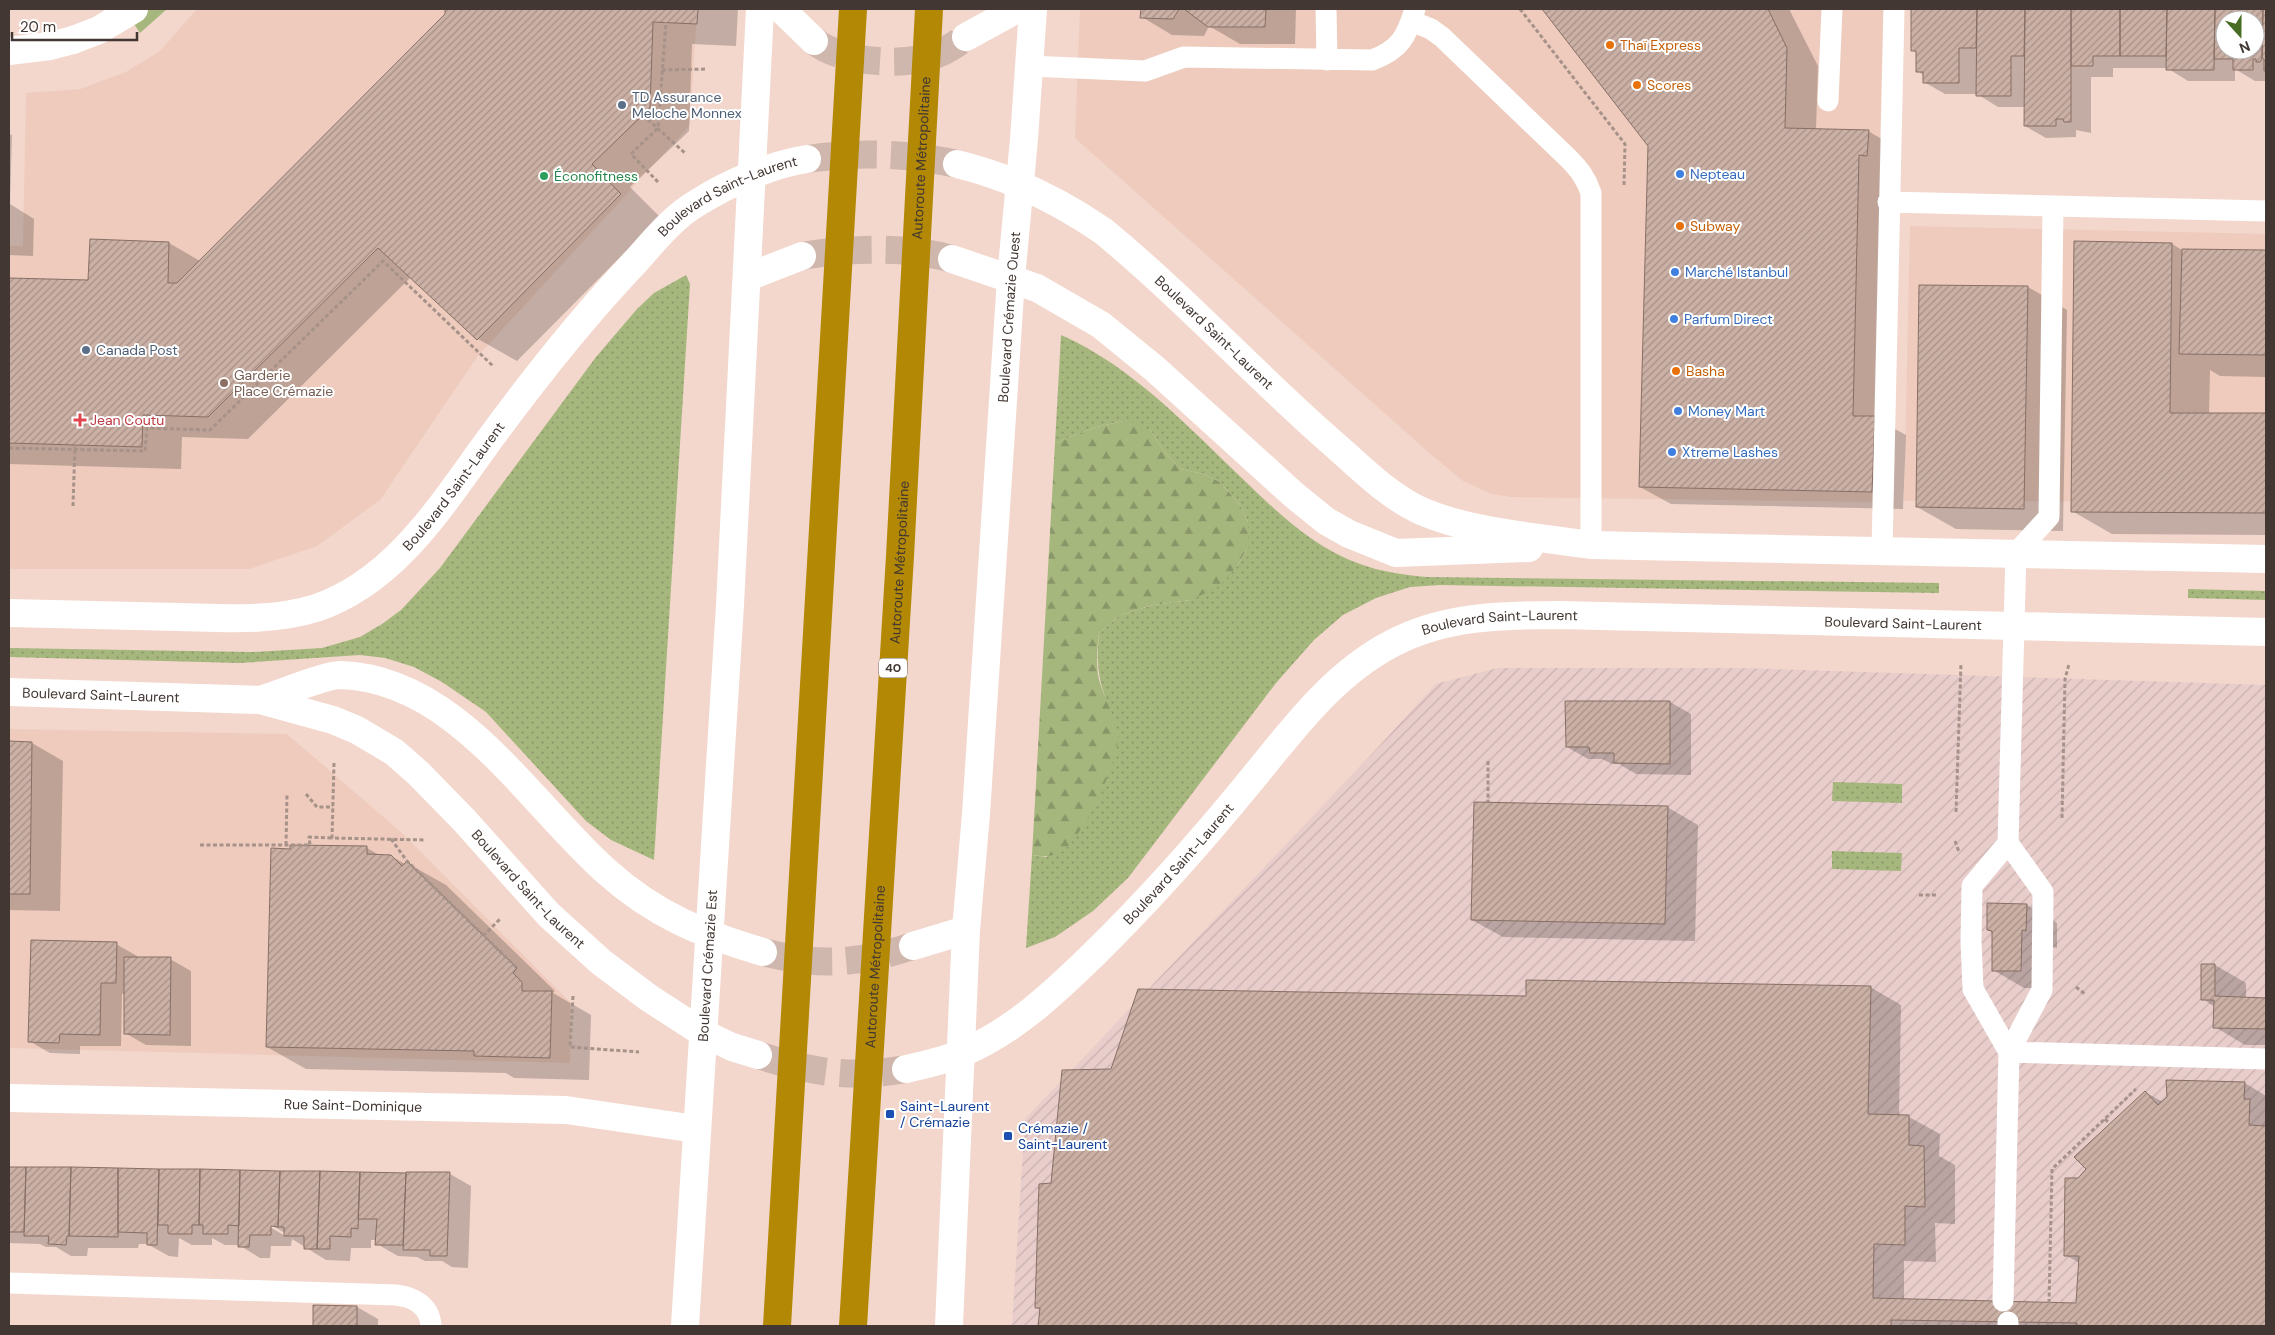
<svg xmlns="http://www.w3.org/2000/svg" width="2275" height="1335" font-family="'DM Sans',sans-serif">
<defs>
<pattern id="industrial-furrows" width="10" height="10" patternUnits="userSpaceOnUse" patternTransform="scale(1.25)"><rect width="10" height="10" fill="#e8cdcb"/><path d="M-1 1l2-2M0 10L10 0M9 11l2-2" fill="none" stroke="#c8b1af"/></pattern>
<pattern id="grass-dots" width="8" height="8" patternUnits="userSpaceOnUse" patternTransform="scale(1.25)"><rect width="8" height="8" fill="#a6b77e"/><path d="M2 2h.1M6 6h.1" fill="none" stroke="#899668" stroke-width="1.8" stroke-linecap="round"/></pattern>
<pattern id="forest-firs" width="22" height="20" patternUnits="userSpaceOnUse" patternTransform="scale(1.25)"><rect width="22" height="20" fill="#a6b77e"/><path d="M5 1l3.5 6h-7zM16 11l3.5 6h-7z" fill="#899668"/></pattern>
<pattern id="building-hatch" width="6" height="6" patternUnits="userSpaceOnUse" patternTransform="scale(1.25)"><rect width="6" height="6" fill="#cbb0a5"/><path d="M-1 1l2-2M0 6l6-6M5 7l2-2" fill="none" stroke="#a69087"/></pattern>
</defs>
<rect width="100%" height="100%" fill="#f3d7cc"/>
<path fill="#eecbbc" d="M 197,9 L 697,9 L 690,125 L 477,357 L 380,500 L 317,546 L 249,569 L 9,569 L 9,246 L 23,246 L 26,93 L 80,89 L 126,72 L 160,51 Z
M 1080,9 L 1883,9 L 1872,502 L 1511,497 L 1492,494 L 1463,481 L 1426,450 L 1075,138 Z
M 1910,226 L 2266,234 L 2266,502 L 1904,501 Z
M 9,729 L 287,734 L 402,833 L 570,1002 L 570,1063 L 9,1048 Z"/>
<path fill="url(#industrial-furrows)" d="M 1498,668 L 1743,668 L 2266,685 L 2266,1326 L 1012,1326 L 1025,1119 L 1368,758 L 1436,684 Z"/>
<path fill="url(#grass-dots)" d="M 686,275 L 690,284 L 654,860 L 611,840 L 586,821 L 486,712 L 442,682 L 414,667 L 385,658 L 360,655 L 240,663 L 9,657 L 9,648 L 253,652 L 322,648 L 360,637 L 382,624 L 401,610 L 440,568 L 596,357 L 637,309 L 654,293 Z
M 1061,335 C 1134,367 1190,429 1247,483 C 1280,515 1315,548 1360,564 C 1382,572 1404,575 1427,577 L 1939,583 L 1939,593 L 1440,585 L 1410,587 L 1376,598 L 1343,615 L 1314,640 L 1276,683 L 1128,878 L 1093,911 L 1055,937 L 1026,948 L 1032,855 L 1047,857 L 1110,710 C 1098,680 1096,665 1099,633 L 1120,615 L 1153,605 L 1191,600 L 1237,566 L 1248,547 L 1248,522 L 1240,505 L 1220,482 L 1204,474 L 1180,469 L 1163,450 L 1151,431 L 1124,421 L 1096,427 L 1055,443 Z
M 2188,589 L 2266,591 L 2266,600 L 2188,598 Z
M 1833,782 L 1902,784 L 1902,803 L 1832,801 Z
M 1832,851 L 1902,853 L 1901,871 L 1832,869 Z"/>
<path fill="url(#forest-firs)" d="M 1124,421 L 1135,422 L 1151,431 L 1163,450 L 1180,469 L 1204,474 L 1220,482 L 1240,505 L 1248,522 L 1248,547 L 1237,566 L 1220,586 L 1191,600 L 1153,605 L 1120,615 L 1099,633 C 1097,650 1095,670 1101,686 C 1106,702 1117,720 1118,737 C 1119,761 1083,836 1064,850 C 1054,857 1043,857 1032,855 L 1055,443 L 1096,427 Z"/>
<path fill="#a6b77e" d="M 124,9 L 167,9 L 140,33 Z"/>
<path fill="#0003" fill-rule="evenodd" d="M 446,9 L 738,9 L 736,46 L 692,44 L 689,131 L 630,187 L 660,217 L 517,361 L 478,339 L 411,277 L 248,439 L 182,437 L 181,469 L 9,464 L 9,279 L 89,282 L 91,240 L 169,243 L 200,261 L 446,15 Z
M 1142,9 L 1296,9 L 1295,44 L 1240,44 L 1209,26 L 1204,36 L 1172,35 L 1142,17 Z
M 1544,9 L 1789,9 L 1818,66 L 1816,130 L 1868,131 L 1899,149 L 1884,423 L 1906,435 L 1903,509 L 1671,504 L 1640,487 L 1650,145 Z
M 1912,9 L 2266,9 L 2266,81 L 2255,81 L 2235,69 L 2235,81 L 2188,81 L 2167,68 L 2113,68 L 2113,77 L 2091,77 L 2091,133 L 2076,130 L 2076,137 L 2046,138 L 2025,126 L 2025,107 L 1998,107 L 1977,94 L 1945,94 L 1924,82 L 1925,76 L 1917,71 L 1917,53 L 1912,50 ZM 2225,20 L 2255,20 L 2255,50 L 2225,50 Z
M 9,134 L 12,135 L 10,204 L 34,219 L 33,256 L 9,255 Z
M 2172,244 L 2182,250 L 2266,251 L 2266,377 L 2220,376 L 2210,370 L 2209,414 L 2266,415 L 2266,535 L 2112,534 L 2072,511 Z
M 2028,287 L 2067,310 L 2063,531 L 1956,529 L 1917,507 Z
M 1567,702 L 1670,702 L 1691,714 L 1691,775 L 1636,774 L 1619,764 L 1612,764 L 1602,759 L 1588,759 L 1567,747 Z
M 9,742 L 32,743 L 63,761 L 60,911 L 9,910 Z
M 1667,807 L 1698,825 L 1695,941 L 1503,937 L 1472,920 Z
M 367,848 L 381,856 L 391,856 L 405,864 L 407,863 L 446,885 L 555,991 L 553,993 L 591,1015 L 589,1080 L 514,1078 L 506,1073 L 306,1069 L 267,1047 L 291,850 Z
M 2027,905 L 2057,923 L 2057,948 L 2052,947 L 2051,988 L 2024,988 L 1993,970 L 1993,933 L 1988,930 Z
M 116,944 L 137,956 L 137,958 L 170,959 L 191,971 L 191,1046 L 146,1045 L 125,1033 L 125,994 L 122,994 L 121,1046 L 80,1046 L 80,1054 L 50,1053 L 29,1041 Z
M 2203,965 L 2215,965 L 2246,983 L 2246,998 L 2266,999 L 2266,1045 L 2245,1045 L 2215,1027 L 2215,1007 L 2203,999 Z
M 1870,987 L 1901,1005 L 1899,1116 L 1909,1117 L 1940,1134 L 1939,1156 L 1955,1165 L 1955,1224 L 1935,1223 L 1936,1262 L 1904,1261 L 1904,1300 L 2078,1304 L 2080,1263 L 2065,1255 L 2078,1179 L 2145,1092 L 2163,1102 L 2168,1098 L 2168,1082 L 2245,1083 L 2266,1096 L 2266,1326 L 1040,1326 L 1041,1310 L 1036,1308 L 1052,1185 L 1112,1071 L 1527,997 Z
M 9,1168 L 450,1174 L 471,1186 L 468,1268 L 452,1267 L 442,1261 L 425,1261 L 417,1257 L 398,1256 L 377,1244 L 377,1240 L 371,1240 L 371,1248 L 351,1248 L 350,1261 L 326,1260 L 292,1239 L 291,1246 L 271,1246 L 270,1258 L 260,1258 L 239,1245 L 225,1245 L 212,1238 L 212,1245 L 192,1245 L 179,1238 L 178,1257 L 169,1256 L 147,1244 L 139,1244 L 138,1248 L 88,1248 L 87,1256 L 71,1256 L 56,1247 L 46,1247 L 40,1244 L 9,1243 ZM 266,1222 L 285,1233 L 285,1236 L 265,1224 Z
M 314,1306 L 357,1307 L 378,1319 L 378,1326 L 315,1326 Z"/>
<path fill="url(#building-hatch)" stroke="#886f65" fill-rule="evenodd" d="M 445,9 L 698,9 L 697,24 L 653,22 L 650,108 L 592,164 L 621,194 L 477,340 L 378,248 L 208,417 L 143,415 L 142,447 L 9,443 L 9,278 L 88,280 L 90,239 L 169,242 L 168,283 L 177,283 L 445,14 Z
M 1141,9 L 1179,9 L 1173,19 L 1140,18 Z
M 1184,9 L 1266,9 L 1265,27 L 1208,27 Z
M 1542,9 L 1768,9 L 1787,48 L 1785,128 L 1869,130 L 1867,156 L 1859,155 L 1853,416 L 1875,416 L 1872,492 L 1639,487 L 1648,146 Z
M 1911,9 L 1977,9 L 1976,48 L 1959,48 L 1959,83 L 1923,83 L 1923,72 L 1916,72 L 1916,51 L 1911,51 Z
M 1977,9 L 2025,9 L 2024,56 L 2011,56 L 2011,96 L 1976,96 Z
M 2025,9 L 2071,9 L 2071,122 L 2064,122 L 2063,119 L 2056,119 L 2056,126 L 2024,126 Z
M 2071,9 L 2120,9 L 2120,56 L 2093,56 L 2093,66 L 2071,66 Z
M 2120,9 L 2167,9 L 2166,56 L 2120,56 Z
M 2167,9 L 2215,9 L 2214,70 L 2166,70 Z
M 2215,9 L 2263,9 L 2262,58 L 2260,62 L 2256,62 L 2256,59 L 2253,59 L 2253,70 L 2233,70 L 2233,59 L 2214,59 ZM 2225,20 L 2255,20 L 2255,50 L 2225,50 Z
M 2263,9 L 2266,9 L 2266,71 L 2264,71 L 2264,59 L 2262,58 Z
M 2074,241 L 2172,243 L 2170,413 L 2266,413 L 2266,513 L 2071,512 Z
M 2182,249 L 2266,250 L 2266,355 L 2179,354 Z
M 1919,285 L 2028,286 L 2024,509 L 1916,507 Z
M 1565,701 L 1670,701 L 1670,764 L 1614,763 L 1614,753 L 1590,753 L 1589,747 L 1566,747 Z
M 9,741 L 32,742 L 30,894 L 9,894 Z
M 1474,802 L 1668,806 L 1665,924 L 1471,920 Z
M 290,845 L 367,846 L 367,854 L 391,855 L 402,866 L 407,861 L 517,968 L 513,973 L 522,982 L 522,991 L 552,991 L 550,1058 L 474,1056 L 474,1051 L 266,1047 L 271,848 L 290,849 Z
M 1987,903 L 2027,904 L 2026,931 L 2022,930 L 2021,971 L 1992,971 L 1992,931 L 1987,930 Z
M 31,940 L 117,942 L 116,983 L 101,983 L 100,1035 L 60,1034 L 59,1043 L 28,1042 Z
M 124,957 L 171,957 L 170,1035 L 124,1034 Z
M 2201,964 L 2215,964 L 2215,996 L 2266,998 L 2266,1029 L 2213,1028 L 2214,1000 L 2201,1000 Z
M 1526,980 L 1871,986 L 1868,1114 L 1909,1115 L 1909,1145 L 1924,1146 L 1925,1207 L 1905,1206 L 1905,1245 L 1874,1244 L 1873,1298 L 2076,1303 L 2079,1256 L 2064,1256 L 2065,1178 L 2078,1178 L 2086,1169 L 2074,1157 L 2145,1091 L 2158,1105 L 2167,1097 L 2166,1080 L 2245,1082 L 2244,1099 L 2250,1099 L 2249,1125 L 2266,1126 L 2266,1326 L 2077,1326 L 2077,1323 L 1891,1320 L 1891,1326 L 1038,1326 L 1040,1308 L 1035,1308 L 1039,1184 L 1051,1183 L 1062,1070 L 1111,1069 L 1138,989 L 1526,996 Z
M 9,1167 L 26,1167 L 24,1232 L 9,1232 Z
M 26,1167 L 71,1167 L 69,1236 L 67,1236 L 66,1245 L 48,1244 L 49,1236 L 24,1236 Z
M 71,1167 L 118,1168 L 118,1237 L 69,1236 Z
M 118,1168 L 159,1169 L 157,1245 L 147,1245 L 147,1233 L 118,1232 Z
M 159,1169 L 200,1169 L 199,1225 L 192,1225 L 192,1234 L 170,1234 L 168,1233 L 168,1225 L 158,1225 Z
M 200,1169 L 240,1170 L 239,1226 L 228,1225 L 228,1234 L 203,1234 L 203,1225 L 199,1225 Z
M 240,1170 L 280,1171 L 278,1227 L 271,1226 L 271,1235 L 250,1235 L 249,1247 L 238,1247 Z
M 280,1171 L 320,1171 L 317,1249 L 304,1249 L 304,1236 L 284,1236 L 284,1227 L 278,1227 Z
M 320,1171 L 360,1172 L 358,1229 L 351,1228 L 351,1237 L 330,1236 L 330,1249 L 317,1249 Z
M 360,1172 L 406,1173 L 403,1245 L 375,1245 L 377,1219 L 358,1219 Z
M 406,1172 L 450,1172 L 447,1256 L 430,1256 L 430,1250 L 403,1250 Z
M 313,1305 L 357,1306 L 357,1326 L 313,1326 Z"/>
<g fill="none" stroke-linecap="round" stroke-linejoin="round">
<path stroke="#d0b7ad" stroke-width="28" stroke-dasharray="28 14" stroke-linecap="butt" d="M 814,41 C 840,62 901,67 932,56 C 945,52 955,45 966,37
M 807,159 C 858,152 908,153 957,164
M 802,256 C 848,248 908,246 952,259
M 763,952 C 822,967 856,964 913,946
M 758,1055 C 812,1072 848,1079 906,1069"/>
<path stroke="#a7928a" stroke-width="3" stroke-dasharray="4 2.5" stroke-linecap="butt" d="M 1520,9 L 1625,144 L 1624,185
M 662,70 L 707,69
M 643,115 L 686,154
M 658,182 L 631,154 L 658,128 L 666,22
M 9,448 L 145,451 L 147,428 L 210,430 L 383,261 L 493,366
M 73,506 L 75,445
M 1488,761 L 1488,802
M 334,763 L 332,838 L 426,840
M 306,794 L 317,807 L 333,807
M 1956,812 L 1961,663
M 2062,818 L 2065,679 L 2069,664
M 391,839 L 407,861 L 517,968
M 1955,841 L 1959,852
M 200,845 L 310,845 L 309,837 L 332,838
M 286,845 L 287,794
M 1919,895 L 1938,895
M 483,936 L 500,919
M 2076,987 L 2085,994
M 573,996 L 570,1047 L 639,1052
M 2105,1119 L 2110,1124
M 2049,1303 L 2052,1169 L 2136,1089
M 2047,1326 L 2048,1323"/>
<path stroke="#fff" stroke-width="21" d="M 1326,9 L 1327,60
M 1411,21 L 1431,29 L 1442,37 L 1568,158 C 1579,169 1586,178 1591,193 L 1591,545
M 1029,66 L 1145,71 L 1184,57 L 1372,60 C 1400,50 1407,36 1415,9
M 1828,101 L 1832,9
M 1888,202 L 2266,211
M 1882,551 L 1894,9
M 2008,843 L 1972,886 L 1971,941 L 1973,989 L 2009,1052
M 2009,1052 L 2266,1059
M 9,1283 L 396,1295 C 414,1297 430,1306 431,1326
M 2003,1301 L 2009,1052 L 2042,990 L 2043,892 L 2008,843 L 2016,553 L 2049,517 L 2053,207
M 2008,1326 L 2008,1322"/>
<path stroke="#fff" stroke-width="28" d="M 73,40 L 99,30 L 134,9"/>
<g stroke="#fff" stroke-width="28">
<path d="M 9,51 L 50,46 L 73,40"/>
<path id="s1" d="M 9,1098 L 566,1110 L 696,1129"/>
</g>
<g stroke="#fff" stroke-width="28">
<path d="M 781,9 L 814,41"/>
<path d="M 966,37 L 1017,9"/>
<path id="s2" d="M 957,164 C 1010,177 1058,200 1103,231 C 1181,295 1252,372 1328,439 C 1357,464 1383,492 1417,509 C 1466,532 1537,537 1591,545 L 2266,559"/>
<path d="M 952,259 L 1037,288 L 1101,325 L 1155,369 L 1294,495 L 1326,521 L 1349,534 L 1396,553 L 1529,548"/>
<path d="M 748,277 L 802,256"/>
<path id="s3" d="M 9,613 C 65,614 121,616 178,617 C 223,618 272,622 316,608 C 390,583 436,514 479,454 C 528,386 579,321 636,261 C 654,241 673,217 697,203 C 727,184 772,164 807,159"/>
<path id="s4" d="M 9,692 L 260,700 L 333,720 L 357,730 L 394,752 L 418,773 L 464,820 L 549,915 L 601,962 L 649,998 L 703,1033 L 732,1047 L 758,1055"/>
<path d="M 260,700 C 277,695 325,675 340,675 C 456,678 529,803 607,872 C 655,915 702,934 763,952"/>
<path d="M 913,946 L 966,930"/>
<path id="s5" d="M 906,1069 C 924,1065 944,1061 962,1053 C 1013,1032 1055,992 1094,954 C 1149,900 1199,844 1248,784 C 1291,732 1331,675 1393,643 C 1445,616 1502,615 1559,615 L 2266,632"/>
<path id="s6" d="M 685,1326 L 730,605 L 760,9"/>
<path id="s7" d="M 949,1326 L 966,930 L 976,814 L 1011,278 L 1024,139 L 1033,9"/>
</g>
<g stroke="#b28804" stroke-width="28">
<path d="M 777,1326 L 853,9"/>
<path id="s8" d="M 853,1326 L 900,556 L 929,9"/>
</g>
</g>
<g fill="#e8710a" stroke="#fff" stroke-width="2">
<circle cx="1610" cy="45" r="5"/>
<circle cx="1637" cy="85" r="5"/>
<circle cx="1680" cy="226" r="5"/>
<circle cx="1676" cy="371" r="5"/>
</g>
<g fill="#5c6f8a" stroke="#fff" stroke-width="2">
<circle cx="622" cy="105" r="5"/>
<circle cx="86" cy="350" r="5"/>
</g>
<g fill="#3f7fe0" stroke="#fff" stroke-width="2">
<circle cx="1680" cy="174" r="5"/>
<circle cx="1675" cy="272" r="5"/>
<circle cx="1674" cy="319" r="5"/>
<circle cx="1678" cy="411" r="5"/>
<circle cx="1672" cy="452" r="5"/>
</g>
<circle fill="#2e9e5b" stroke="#fff" stroke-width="2" cx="544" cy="176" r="5"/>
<circle fill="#8d6e63" stroke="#fff" stroke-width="2" cx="224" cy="383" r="5"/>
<path fill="#e0444e" stroke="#fff" stroke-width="2" d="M77.5 412.5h5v5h5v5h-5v5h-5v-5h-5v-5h5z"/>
<g fill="#1a4fb4" stroke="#fff" stroke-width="2">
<rect x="885" y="1109" width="10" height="10" rx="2.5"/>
<rect x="1003" y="1131" width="10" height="10" rx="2.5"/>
</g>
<g text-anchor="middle" stroke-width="4" stroke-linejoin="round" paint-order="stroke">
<rect fill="#fff" stroke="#7b7370" stroke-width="1" x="879" y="658.5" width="28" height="19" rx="4"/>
<g font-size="12" font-weight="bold" fill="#423732">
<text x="893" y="672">40</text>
</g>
<g font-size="14" fill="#c56008" stroke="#fff" text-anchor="start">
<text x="1620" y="50">Thaï Express</text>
<text x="1647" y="90">Scores</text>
<text x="1690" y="231">Subway</text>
<text x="1686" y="376">Basha</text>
</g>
<g font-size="14" fill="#4e5e75" stroke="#fff" text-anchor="start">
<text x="632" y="102">TD Assurance<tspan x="632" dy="16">Meloche Monnex</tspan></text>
<text x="96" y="355">Canada Post</text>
</g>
<g font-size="14" fill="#423732" stroke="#fff">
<text dy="5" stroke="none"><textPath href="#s8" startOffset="1170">Autoroute Métropolitaine</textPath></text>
<text dy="5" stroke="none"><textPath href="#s3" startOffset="900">Boulevard Saint-Laurent</textPath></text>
<text dy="5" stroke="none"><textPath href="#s7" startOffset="1011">Boulevard Crémazie Ouest</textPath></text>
<text dy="5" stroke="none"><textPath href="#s2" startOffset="312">Boulevard Saint-Laurent</textPath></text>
<text dy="5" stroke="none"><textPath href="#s3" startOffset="495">Boulevard Saint-Laurent</textPath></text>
<text dy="5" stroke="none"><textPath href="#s8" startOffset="765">Autoroute Métropolitaine</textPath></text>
<text dy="5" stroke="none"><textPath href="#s5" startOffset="1172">Boulevard Saint-Laurent</textPath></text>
<text dy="5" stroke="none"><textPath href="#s5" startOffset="768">Boulevard Saint-Laurent</textPath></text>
<text dy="5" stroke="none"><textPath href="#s4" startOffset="92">Boulevard Saint-Laurent</textPath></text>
<text dy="5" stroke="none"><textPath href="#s5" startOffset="348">Boulevard Saint-Laurent</textPath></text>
<text dy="5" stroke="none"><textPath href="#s4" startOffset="588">Boulevard Saint-Laurent</textPath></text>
<text dy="5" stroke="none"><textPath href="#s6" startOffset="361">Boulevard Crémazie Est</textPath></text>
<text dy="5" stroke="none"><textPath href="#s8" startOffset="360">Autoroute Métropolitaine</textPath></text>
<text dy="5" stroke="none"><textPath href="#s1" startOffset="344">Rue Saint-Dominique</textPath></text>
</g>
<g font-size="14" fill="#366cbe" stroke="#fff" text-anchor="start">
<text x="1690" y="179">Nepteau</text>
<text x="1685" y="277">Marché Istanbul</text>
<text x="1684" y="324">Parfum Direct</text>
<text x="1688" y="416">Money Mart</text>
<text x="1682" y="457">Xtreme Lashes</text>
</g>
<g font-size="14" fill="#27864d" stroke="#fff" text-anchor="start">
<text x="554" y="181">Éconofitness</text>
</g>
<g font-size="14" fill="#785e54" stroke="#fff" text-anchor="start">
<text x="234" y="380">Garderie<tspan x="234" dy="16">Place Crémazie</tspan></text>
</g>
<g font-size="14" fill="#be3a42" stroke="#fff" text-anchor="start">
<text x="90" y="425">Jean Coutu</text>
</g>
<g font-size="14" fill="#164399" stroke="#fff" text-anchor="start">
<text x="900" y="1111">Saint-Laurent<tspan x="900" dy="16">/ Crémazie</tspan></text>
<text x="1018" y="1133">Crémazie /<tspan x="1018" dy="16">Saint-Laurent</tspan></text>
</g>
</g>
<rect width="2275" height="1335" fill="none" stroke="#423732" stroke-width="20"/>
<g transform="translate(2240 35) rotate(159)"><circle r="24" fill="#ffffff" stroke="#b3afad"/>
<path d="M0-4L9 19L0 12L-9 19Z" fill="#496c24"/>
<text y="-8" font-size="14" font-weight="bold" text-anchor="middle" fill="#423732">N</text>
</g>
<path d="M12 32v8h125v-8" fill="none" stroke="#423732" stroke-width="2.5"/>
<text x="20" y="32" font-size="15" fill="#423732" stroke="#ffffff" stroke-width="4" paint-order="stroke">20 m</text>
</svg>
